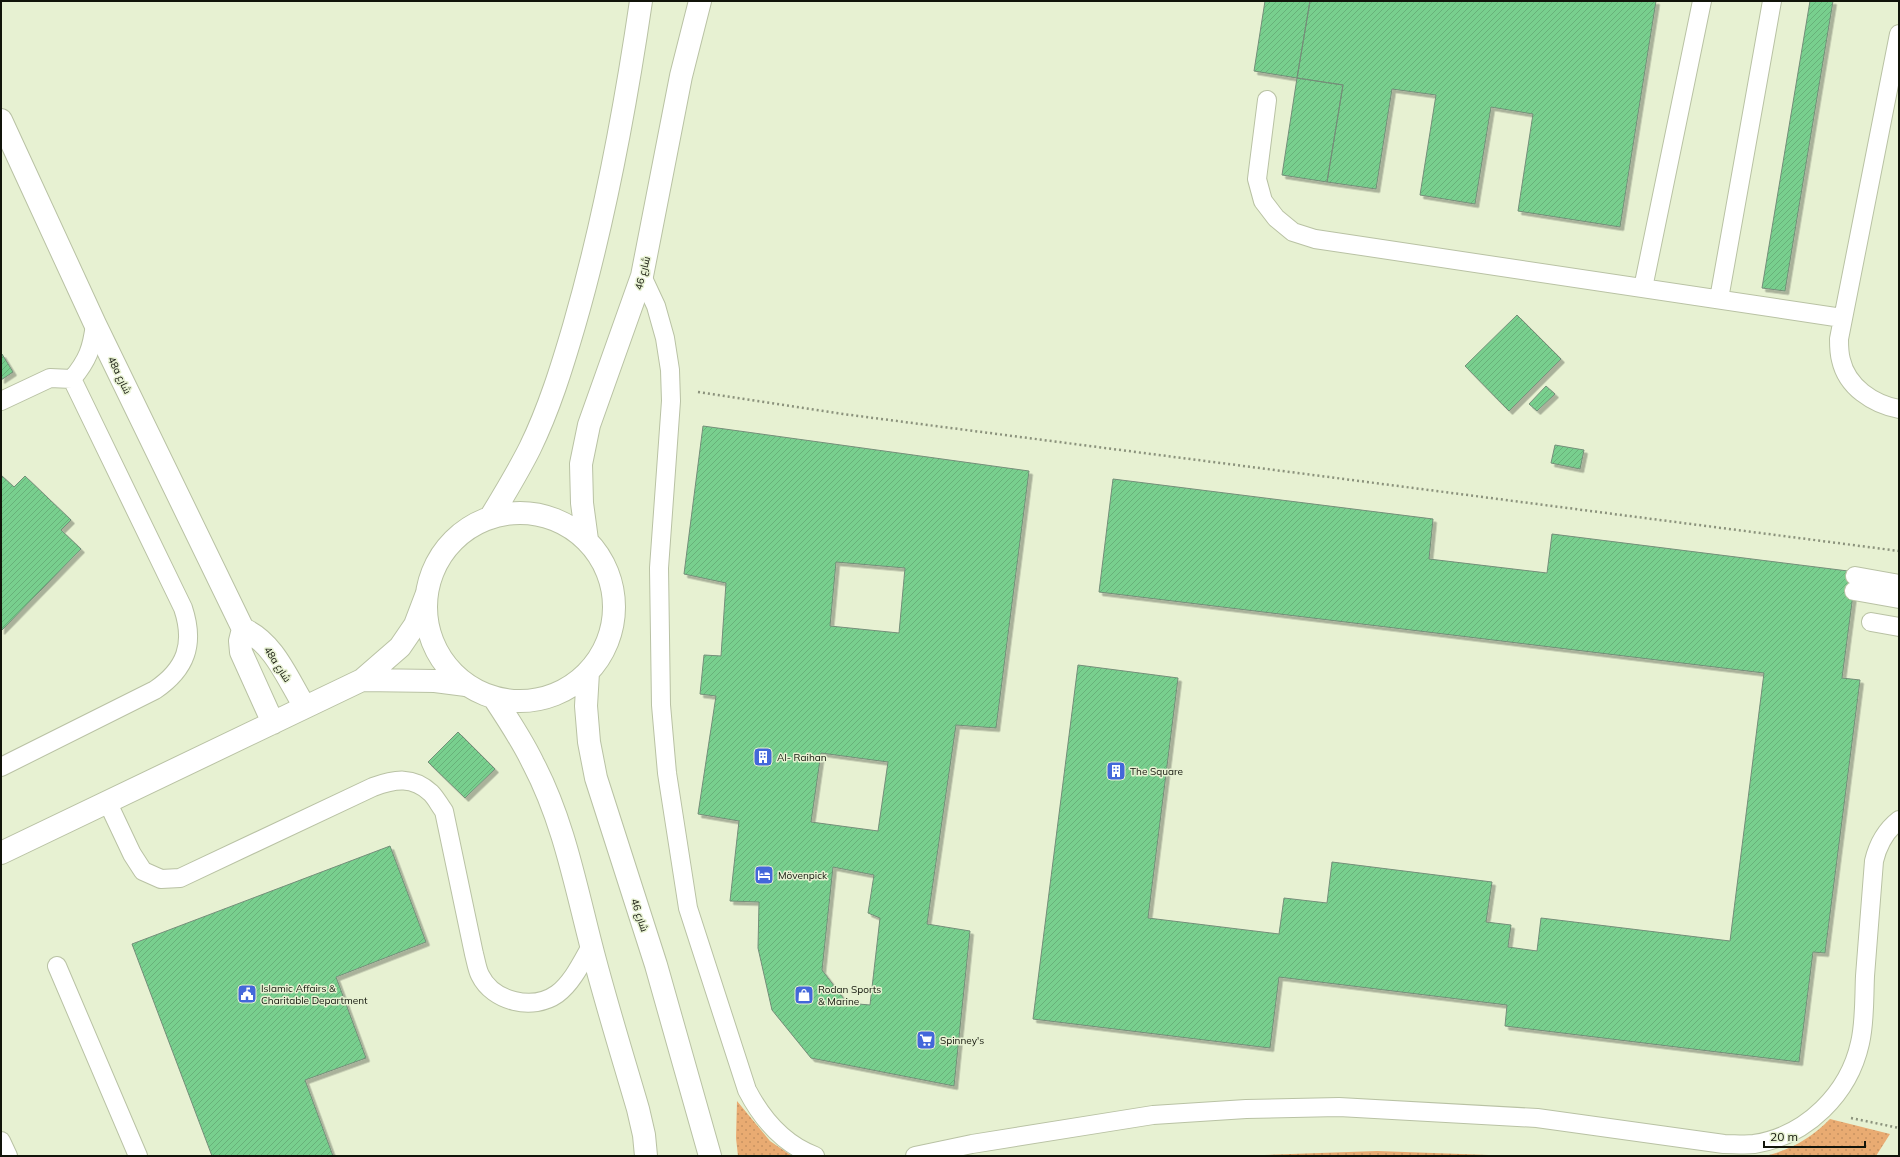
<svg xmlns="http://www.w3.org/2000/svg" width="1900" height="1157" font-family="Mulish,Cairo,sans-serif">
<defs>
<pattern id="grass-dots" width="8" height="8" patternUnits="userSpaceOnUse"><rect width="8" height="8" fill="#e9ab72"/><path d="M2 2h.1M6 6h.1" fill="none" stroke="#c79261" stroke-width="1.8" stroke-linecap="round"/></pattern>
<pattern id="building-hatch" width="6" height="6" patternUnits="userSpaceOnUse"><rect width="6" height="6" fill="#78cf8e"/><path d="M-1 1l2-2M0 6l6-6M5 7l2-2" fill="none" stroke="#67b179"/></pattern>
<filter id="shadow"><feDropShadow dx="3.5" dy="3.5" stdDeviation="0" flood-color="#0004"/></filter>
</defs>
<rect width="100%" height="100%" fill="#e7f1d2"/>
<path fill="url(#grass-dots)" d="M 737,1101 L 770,1141 L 792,1156 L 738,1156 L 736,1138 Z
M 1830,1119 L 1890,1134 L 1876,1156 L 1765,1156 C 1791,1150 1811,1138 1830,1119 Z
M 1377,1151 L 1517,1156 L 1235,1156 Z"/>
<path fill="url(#building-hatch)" stroke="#748e79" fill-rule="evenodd" filter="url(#shadow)" d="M 1265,1 L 1310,1 L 1297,78 L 1254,71 Z
M 1310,1 L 1656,1 L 1620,227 L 1518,211 L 1533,114 L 1491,107 L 1475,204 L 1420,195 L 1436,95 L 1392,89 L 1376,189 L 1327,182 L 1343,85 L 1297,78 Z
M 1810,1 L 1833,1 L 1785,291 L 1762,288 Z
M 1297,78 L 1343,85 L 1327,182 L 1282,175 Z
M 1517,315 L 1561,359 L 1509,411 L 1465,366 Z
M 2,354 L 13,372 L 1,380 L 1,355 Z
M 1546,386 L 1555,394 L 1537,411 L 1529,404 Z
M 703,426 L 1029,471 L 996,728 L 956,725 L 927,924 L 970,931 L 954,1086 L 811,1058 L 772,1010 L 758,948 L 759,902 L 730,901 L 739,821 L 698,814 L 716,696 L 700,694 L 704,655 L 721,656 L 726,583 L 684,574 ZM 836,562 L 905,568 L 899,633 L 830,626 ZM 821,753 L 888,762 L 878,831 L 811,822 ZM 833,867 L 874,875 L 868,913 L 880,918 L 870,1005 L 847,1003 L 822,970 Z
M 1555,445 L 1584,450 L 1580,469 L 1551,463 Z
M 1,475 L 14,487 L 25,476 L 71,520 L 61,530 L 81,549 L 1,631 Z
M 1113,479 L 1433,519 L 1429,559 L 1547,573 L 1552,534 L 1856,572 L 1842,678 L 1860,680 L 1825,953 L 1813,952 L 1799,1062 L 1505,1026 L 1507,1005 L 1279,977 L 1270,1048 L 1033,1019 L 1078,665 L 1178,678 L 1148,918 L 1279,934 L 1284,898 L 1327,903 L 1332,862 L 1492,882 L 1486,922 L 1511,925 L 1508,947 L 1537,951 L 1541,918 L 1730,941 L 1764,673 L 1099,592 Z
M 458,732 L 495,769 L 465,798 L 428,762 Z
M 390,846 L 426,942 L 336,977 L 366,1058 L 305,1080 L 333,1156 L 212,1156 L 132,944 Z"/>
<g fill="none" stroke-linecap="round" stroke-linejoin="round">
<defs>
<path id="service" d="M 1899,34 L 1839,339 C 1839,346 1839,353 1841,360 C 1847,387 1873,404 1899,409
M 1267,100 L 1257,179 L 1263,201 L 1276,218 L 1293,232 L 1315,239 L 1842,318
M 642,276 L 656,306 L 665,338 L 670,370 L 671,401 L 659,568 L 661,705 L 667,773 L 688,908 L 747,1090 C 762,1119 783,1144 815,1156
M 1643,288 L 1702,1
M 1719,299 L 1772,1
M 72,379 C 88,360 92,348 95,324
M 1,401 L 50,378 L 72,379
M 1855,576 L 1899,584
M 1854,591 L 1899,599
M 1871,622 L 1899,627
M 1,767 L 155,690 C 186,669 195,644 183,608 L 72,379
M 107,801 L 132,854 L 143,871 L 161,879 L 180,878 L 373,787 C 395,779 413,776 431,793 C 436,798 440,806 444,811 L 474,954 C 476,961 477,969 480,975 C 493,1002 533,1011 557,994 C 572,983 582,962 591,946
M 57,966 L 138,1156
M 1,1141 L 8,1156
M 915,1156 L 972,1144 L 1153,1115 L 1246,1109 L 1339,1107 L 1537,1118 L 1724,1144 C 1734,1144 1745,1145 1754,1144 C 1807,1136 1849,1093 1860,1043 C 1865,1022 1864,998 1865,976 C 1868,938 1871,899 1874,861 C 1878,844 1885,831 1899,820"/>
<path id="minor" d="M 1,120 L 95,324 L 243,629 L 240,641 L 241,652 L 273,723
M 243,629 C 274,642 288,680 305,707
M 362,680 L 435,681 L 466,685
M 1,853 L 362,680 L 400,647 L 415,625 L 426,596"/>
<path id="tertiary" d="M426 607a94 94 0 1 1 188 0a94 94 0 1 1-188 0Z
M 490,518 C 504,495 518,472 530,448 C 549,409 562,367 574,326 C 605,219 625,110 641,1
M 587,540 L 582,503 L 581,464 L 589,425 L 642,276 L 681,76 L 700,1
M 588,672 L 586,706 L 589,742 L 596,778 L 656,965 L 710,1156
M 494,698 C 508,719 522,740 533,763 C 563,820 575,883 591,945 C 605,1000 622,1054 638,1109 L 644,1135 L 646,1156"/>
</defs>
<use href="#service" stroke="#b9c2a4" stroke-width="20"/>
<use href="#minor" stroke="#b9c2a4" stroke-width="24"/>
<use href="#tertiary" stroke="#b9c2a4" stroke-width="24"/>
<path stroke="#8b927c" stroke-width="2.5" stroke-dasharray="2 3" stroke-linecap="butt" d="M 698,392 L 843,414 L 1899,551
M 1851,1118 L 1899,1128"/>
<use href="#service" stroke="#fff" stroke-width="18"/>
<use href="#minor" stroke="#fff" stroke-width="22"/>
<use href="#tertiary" stroke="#fff" stroke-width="22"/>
</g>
<defs>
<symbol id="building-square" viewBox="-11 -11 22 22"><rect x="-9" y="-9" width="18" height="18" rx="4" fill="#4367da" stroke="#e7f1d2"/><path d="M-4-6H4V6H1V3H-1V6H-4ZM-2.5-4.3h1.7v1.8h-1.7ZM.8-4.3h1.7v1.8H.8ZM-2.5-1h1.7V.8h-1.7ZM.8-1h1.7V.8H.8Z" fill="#fff"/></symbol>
<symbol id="hotel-square" viewBox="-11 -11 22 22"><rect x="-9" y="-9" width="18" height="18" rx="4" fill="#4367da" stroke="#e7f1d2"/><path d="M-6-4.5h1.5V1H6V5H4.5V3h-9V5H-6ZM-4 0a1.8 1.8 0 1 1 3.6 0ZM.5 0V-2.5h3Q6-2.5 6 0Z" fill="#fff"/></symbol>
<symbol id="civic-square" viewBox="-11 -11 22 22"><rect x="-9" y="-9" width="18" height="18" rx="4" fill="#4367da" stroke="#e7f1d2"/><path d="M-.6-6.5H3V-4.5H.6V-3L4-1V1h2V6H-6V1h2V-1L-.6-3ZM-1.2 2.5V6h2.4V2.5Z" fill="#fff"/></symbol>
<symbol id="shop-square" viewBox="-11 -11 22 22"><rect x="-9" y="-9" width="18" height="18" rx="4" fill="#4367da" stroke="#e7f1d2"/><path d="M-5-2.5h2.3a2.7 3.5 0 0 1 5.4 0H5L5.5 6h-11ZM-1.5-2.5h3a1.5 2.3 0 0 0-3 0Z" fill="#fff"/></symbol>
<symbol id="supermarket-square" viewBox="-11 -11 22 22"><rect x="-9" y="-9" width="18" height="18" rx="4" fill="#4367da" stroke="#e7f1d2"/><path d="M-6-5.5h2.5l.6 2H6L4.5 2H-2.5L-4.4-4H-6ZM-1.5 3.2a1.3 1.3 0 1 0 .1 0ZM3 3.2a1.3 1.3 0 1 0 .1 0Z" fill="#fff"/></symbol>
</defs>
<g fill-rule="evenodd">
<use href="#building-square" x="752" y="746" width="22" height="22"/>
<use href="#building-square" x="1105" y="760" width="22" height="22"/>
<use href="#hotel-square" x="753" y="864" width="22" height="22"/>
<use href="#civic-square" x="236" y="983" width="22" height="22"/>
<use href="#shop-square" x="793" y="984" width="22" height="22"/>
<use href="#supermarket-square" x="915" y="1029" width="22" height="22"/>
</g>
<g text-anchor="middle" stroke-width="3" stroke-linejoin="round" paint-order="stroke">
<g font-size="10" fill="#11140a" stroke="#e7f1d2">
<text transform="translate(642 273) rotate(-75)" y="4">شارع 46</text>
<text transform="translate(120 375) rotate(64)" y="4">48a شارع</text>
<text transform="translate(278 664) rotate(57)" y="4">48a شارع</text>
<text transform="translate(640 915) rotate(72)" y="4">شارع 46</text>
</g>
<g font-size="10" fill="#11140a" stroke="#e7f1d2" text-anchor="start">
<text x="777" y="761">Al- Raihan</text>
<text x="1130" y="775">The Square</text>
<text x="778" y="879">Mövenpick</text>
<text x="261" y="992">Islamic Affairs &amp;<tspan x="261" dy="12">Charitable Department</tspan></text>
<text x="818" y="993">Rodan Sports<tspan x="818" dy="12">&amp; Marine</tspan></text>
<text x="940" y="1044">Spinney's</text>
</g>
</g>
<rect width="1900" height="1157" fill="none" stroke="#11140a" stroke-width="4"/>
<path d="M1764 1141v6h101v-6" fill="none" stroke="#11140a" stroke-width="2"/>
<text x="1770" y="1141" font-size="12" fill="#11140a" stroke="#e7f1d2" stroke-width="3" paint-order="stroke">20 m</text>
</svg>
